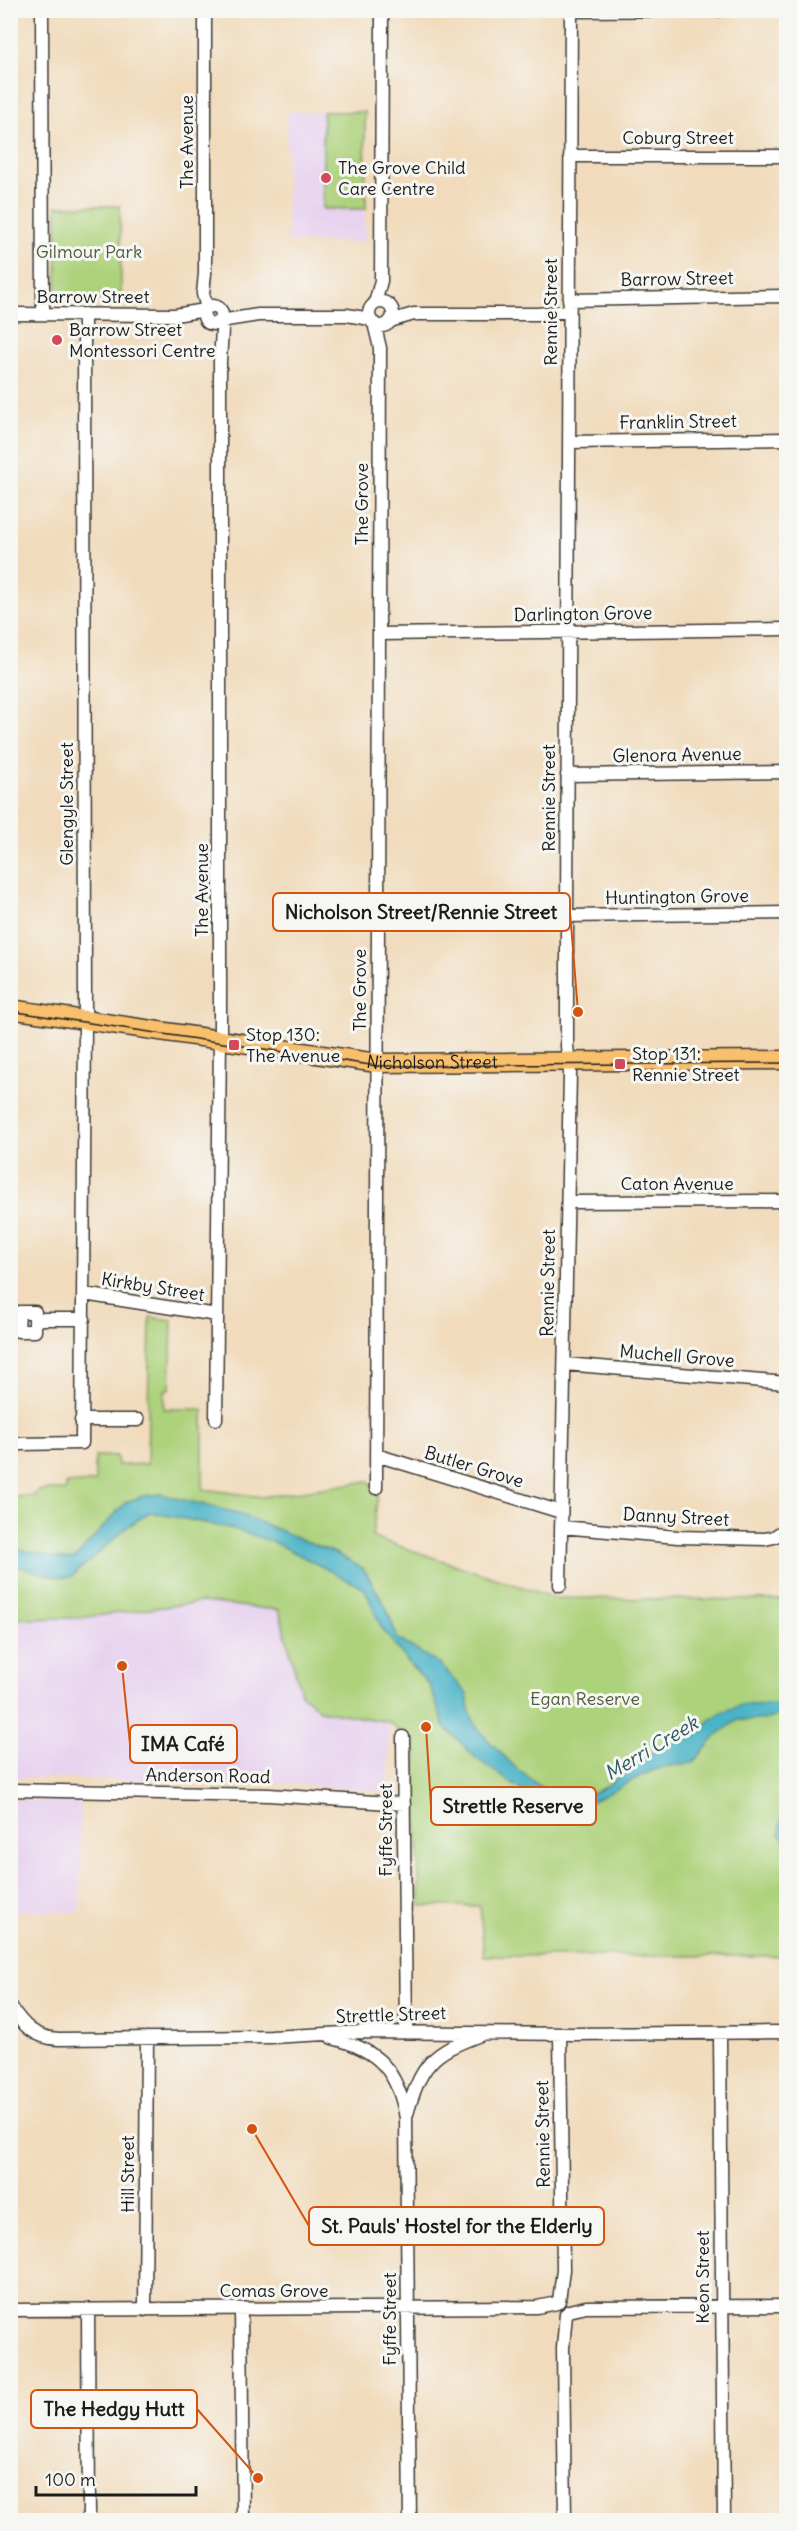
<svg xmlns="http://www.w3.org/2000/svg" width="797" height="2531" font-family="Delius,sans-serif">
<rect width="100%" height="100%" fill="#f6f6f2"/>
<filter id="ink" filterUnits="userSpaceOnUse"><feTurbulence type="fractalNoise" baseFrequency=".0167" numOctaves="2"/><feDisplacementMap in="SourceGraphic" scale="12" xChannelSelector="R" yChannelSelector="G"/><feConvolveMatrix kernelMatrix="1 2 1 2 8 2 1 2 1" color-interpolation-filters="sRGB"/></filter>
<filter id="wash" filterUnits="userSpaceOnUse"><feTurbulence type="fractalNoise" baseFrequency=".008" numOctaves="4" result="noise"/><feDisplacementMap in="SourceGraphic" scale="24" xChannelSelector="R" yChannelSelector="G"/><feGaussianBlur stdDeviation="1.35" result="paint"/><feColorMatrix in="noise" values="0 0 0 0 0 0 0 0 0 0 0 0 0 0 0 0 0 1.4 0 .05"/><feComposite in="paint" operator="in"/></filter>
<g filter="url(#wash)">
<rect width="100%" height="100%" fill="#f1dbbc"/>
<path fill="#e7d2ef" d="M 287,112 L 365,112 L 365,242 L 287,242 Z
M 201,1602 L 279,1610 L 301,1693 L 320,1710 L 389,1722 L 389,1791 L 263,1782 L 11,1778 L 10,1619 L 80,1618 Z
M 11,1800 L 81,1801 L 80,1912 L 11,1911 Z"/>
<path fill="#add27b" stroke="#64774c" stroke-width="1.5" d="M 323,112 L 365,112 L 366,209 L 323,209 Z
M 57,206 L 120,206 L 121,299 L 57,299 Z
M 150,1317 L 172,1320 L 170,1389 L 165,1390 L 164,1409 L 203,1409 L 203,1489 L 262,1497 L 369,1481 L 378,1495 L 372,1537 L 555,1598 L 786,1600 L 786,1956 L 484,1956 L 480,1906 L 420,1906 L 415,1746 L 389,1722 L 320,1710 L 301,1693 L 279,1610 L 201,1602 L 80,1618 L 11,1619 L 10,1497 L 32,1496 L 41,1490 L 66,1490 L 66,1484 L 95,1482 L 95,1456 L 117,1456 L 118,1465 L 147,1464 Z"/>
<path fill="#49b4c7" stroke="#326872" stroke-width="1.5" d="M 161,1494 L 237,1513 L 335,1553 L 364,1569 L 386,1607 L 398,1639 L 441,1665 L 467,1694 L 470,1713 L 480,1732 L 515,1767 L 556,1799 L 568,1802 L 594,1793 L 608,1785 L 645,1757 L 662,1747 L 696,1735 L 711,1719 L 722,1712 L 742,1705 L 778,1704 L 786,1699 L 786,1713 L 764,1720 L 738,1720 L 717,1735 L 693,1763 C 675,1764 659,1767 643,1775 C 616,1787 577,1817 547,1809 L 476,1758 L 444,1726 L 430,1686 L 412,1667 L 381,1627 L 365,1589 L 278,1544 L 234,1529 L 150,1512 L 130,1525 L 71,1577 C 51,1580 31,1567 11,1566 L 11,1549 C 33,1549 52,1561 74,1559 L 126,1502 L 143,1496 Z
M 786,1770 L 786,1841 L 780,1835 L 784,1789 L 779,1779 Z"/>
</g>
<g filter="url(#ink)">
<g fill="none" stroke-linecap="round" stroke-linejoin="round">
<defs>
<path id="minor" d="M 42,10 L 43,314
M 205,10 L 205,273 L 203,294 L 207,308
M 571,11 L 720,10
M 570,156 L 786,156
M 569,300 L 786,296
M369 314a12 12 0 1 1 24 0a12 12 0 1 1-24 0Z
M 375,303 L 381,281 L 382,10
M204 315a9 9 0 1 1 18 0a9 9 0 1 1-18 0Z
M 10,314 L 175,315 L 205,310
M 220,321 L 258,315 L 347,315 L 370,319
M 390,321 L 414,314 L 537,314 L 569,311
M 374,323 L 380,348 L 376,1488
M 569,442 L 786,439
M 380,634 L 786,629
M 567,775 L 786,772
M 567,916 L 786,913
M 568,1202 L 786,1201
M 84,1294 L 217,1315
M 19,1312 L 35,1312 L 35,1331 L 18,1331 Z
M 36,1319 L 84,1319
M 565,1364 L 786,1383
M 216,1419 L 220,1038 L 220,361 L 222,330 L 220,321
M 81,1420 L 138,1420
M 10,1449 L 19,1444 L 82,1443 L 85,1023 L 84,314
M 376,1455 L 561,1512
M 561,1527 L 678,1537 L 765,1539 L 774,1537 L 786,1529
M 560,1585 L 570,1073 L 567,1046 L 567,916 L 571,10
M 403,1737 L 406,2031
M 10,1790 L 269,1795 L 404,1804
M 10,2006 C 23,2025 34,2038 59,2039 L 271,2037 L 363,2032 L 573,2034 L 786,2032
M 720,2034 L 724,2520
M 332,2038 C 378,2049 398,2071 406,2118 L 410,2520
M 407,2114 C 421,2065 431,2053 480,2035
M 559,2301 L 563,2270 L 560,2034
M 10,2310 L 537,2307 L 557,2303
M 88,2310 L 89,2520
M 145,2310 L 147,2038
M 241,2310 L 243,2520
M 569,2311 L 586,2307 L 786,2306
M 565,2520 L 563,2348 L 566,2314"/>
<g id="primary">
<path id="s1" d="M 10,1009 L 377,1063 L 786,1060"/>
</g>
</defs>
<use href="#minor" stroke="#3c3934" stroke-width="15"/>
<use href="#primary" stroke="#3c3934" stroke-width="21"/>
<use href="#minor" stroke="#fff" stroke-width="12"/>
<use href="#primary" stroke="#f8bf6c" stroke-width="18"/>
<path stroke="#1c1c1c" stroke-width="1.5" d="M 10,1011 L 377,1066 L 786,1063"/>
</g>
</g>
<g fill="#d1495b" stroke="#f6f6f2" stroke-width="2">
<circle cx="326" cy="178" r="6"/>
<circle cx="57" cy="340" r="6"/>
<rect x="228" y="1039" width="12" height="12" rx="3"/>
<rect x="614" y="1058" width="12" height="12" rx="3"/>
</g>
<g text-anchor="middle" stroke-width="6" stroke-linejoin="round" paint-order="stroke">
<g font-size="18" fill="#1c1c1c" stroke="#f6f6f2">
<text x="678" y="144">Coburg Street</text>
<text transform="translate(187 142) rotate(-90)" y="6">The Avenue</text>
<text transform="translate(677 279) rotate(-1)" y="6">Barrow Street</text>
<text x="93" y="303">Barrow Street</text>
<text transform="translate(551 312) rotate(-90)" y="6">Rennie Street</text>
<text transform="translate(678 422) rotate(-1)" y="6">Franklin Street</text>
<text transform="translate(362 504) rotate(-90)" y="6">The Grove</text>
<text transform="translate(583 614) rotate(-1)" y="6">Darlington Grove</text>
<text transform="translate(677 755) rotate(-1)" y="6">Glenora Avenue</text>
<text transform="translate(549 798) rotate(-90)" y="6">Rennie Street</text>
<text transform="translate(67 804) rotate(-90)" y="6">Glengyle Street</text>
<text transform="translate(202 890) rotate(-90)" y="6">The Avenue</text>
<text transform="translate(677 897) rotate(-1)" y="6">Huntington Grove</text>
<text transform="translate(360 990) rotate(-90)" y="6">The Grove</text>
<text dy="6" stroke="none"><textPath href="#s1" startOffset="426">Nicholson Street</textPath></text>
<text x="677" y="1190">Caton Avenue</text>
<text transform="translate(548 1283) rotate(-89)" y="6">Rennie Street</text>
<text transform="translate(153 1287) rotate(9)" y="6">Kirkby Street</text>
<text transform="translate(677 1356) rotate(5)" y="6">Muchell Grove</text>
<text transform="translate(474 1467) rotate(17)" y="6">Butler Grove</text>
<text transform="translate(676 1517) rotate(3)" y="6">Danny Street</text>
<text transform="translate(208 1776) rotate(1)" y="6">Anderson Road</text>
<text transform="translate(386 1830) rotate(-90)" y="6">Fyffe Street</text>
<text transform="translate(391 2015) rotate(-2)" y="6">Strettle Street</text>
<text transform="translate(543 2134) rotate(-91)" y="6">Rennie Street</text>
<text transform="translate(128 2174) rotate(-90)" y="6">Hill Street</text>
<text transform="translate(703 2277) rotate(-90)" y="6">Keon Street</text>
<text x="274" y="2297">Comas Grove</text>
<text transform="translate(390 2319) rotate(-90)" y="6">Fyffe Street</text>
</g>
<g font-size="18" fill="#1c1c1c" stroke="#f6f6f2" text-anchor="start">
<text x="338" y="174">The Grove Child<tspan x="338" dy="21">Care Centre</tspan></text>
<text x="69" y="336">Barrow Street<tspan x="69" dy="21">Montessori Centre</tspan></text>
<text x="246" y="1041">Stop 130:<tspan x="246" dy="21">The Avenue</tspan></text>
<text x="632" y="1060">Stop 131:<tspan x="632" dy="21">Rennie Street</tspan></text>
</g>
<g font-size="18" fill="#4f5c3d" stroke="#f6f6f2">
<text x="89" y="258">Gilmour Park</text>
<text x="585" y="1705">Egan Reserve</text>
</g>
<g font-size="20" font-style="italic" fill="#2e5960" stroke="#f6f6f2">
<text transform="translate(651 1748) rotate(-31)" y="7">Merri Creek</text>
</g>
</g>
<path fill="none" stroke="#d4530e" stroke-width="2" d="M578 1012L570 912M122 1666L130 1744M426 1727L431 1806M252 2129L309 2226M258 2478L197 2409"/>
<g fill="#d4530e" stroke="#f6f6f2" stroke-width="2">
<circle cx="578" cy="1012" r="6"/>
<circle cx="122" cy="1666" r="6"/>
<circle cx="426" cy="1727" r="6"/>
<circle cx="252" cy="2129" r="6"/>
<circle cx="258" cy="2478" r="6"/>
</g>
<g fill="#f6f6f2" stroke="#d4530e" stroke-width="2">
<rect x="273" y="893" width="297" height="38" rx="6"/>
<rect x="130" y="1725" width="107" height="38" rx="6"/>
<rect x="431" y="1787" width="165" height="38" rx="6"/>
<rect x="309" y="2207" width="295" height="38" rx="6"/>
<rect x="31" y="2390" width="166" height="38" rx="6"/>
</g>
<g font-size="20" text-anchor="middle" font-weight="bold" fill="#1c1c1c">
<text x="421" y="919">Nicholson Street/Rennie Street</text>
<text x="183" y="1751">IMA Café</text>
<text x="513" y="1813">Strettle Reserve</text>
<text x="457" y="2233">St. Pauls' Hostel for the Elderly</text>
<text x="114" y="2416">The Hedgy Hutt</text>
</g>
<rect width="797" height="2531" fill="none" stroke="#f6f6f2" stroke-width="36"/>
<path d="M36 2486v9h160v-9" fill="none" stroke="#1c1c1c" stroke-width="3"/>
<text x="45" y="2486" font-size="18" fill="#1c1c1c" stroke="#f6f6f2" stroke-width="4.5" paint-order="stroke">100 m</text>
</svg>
